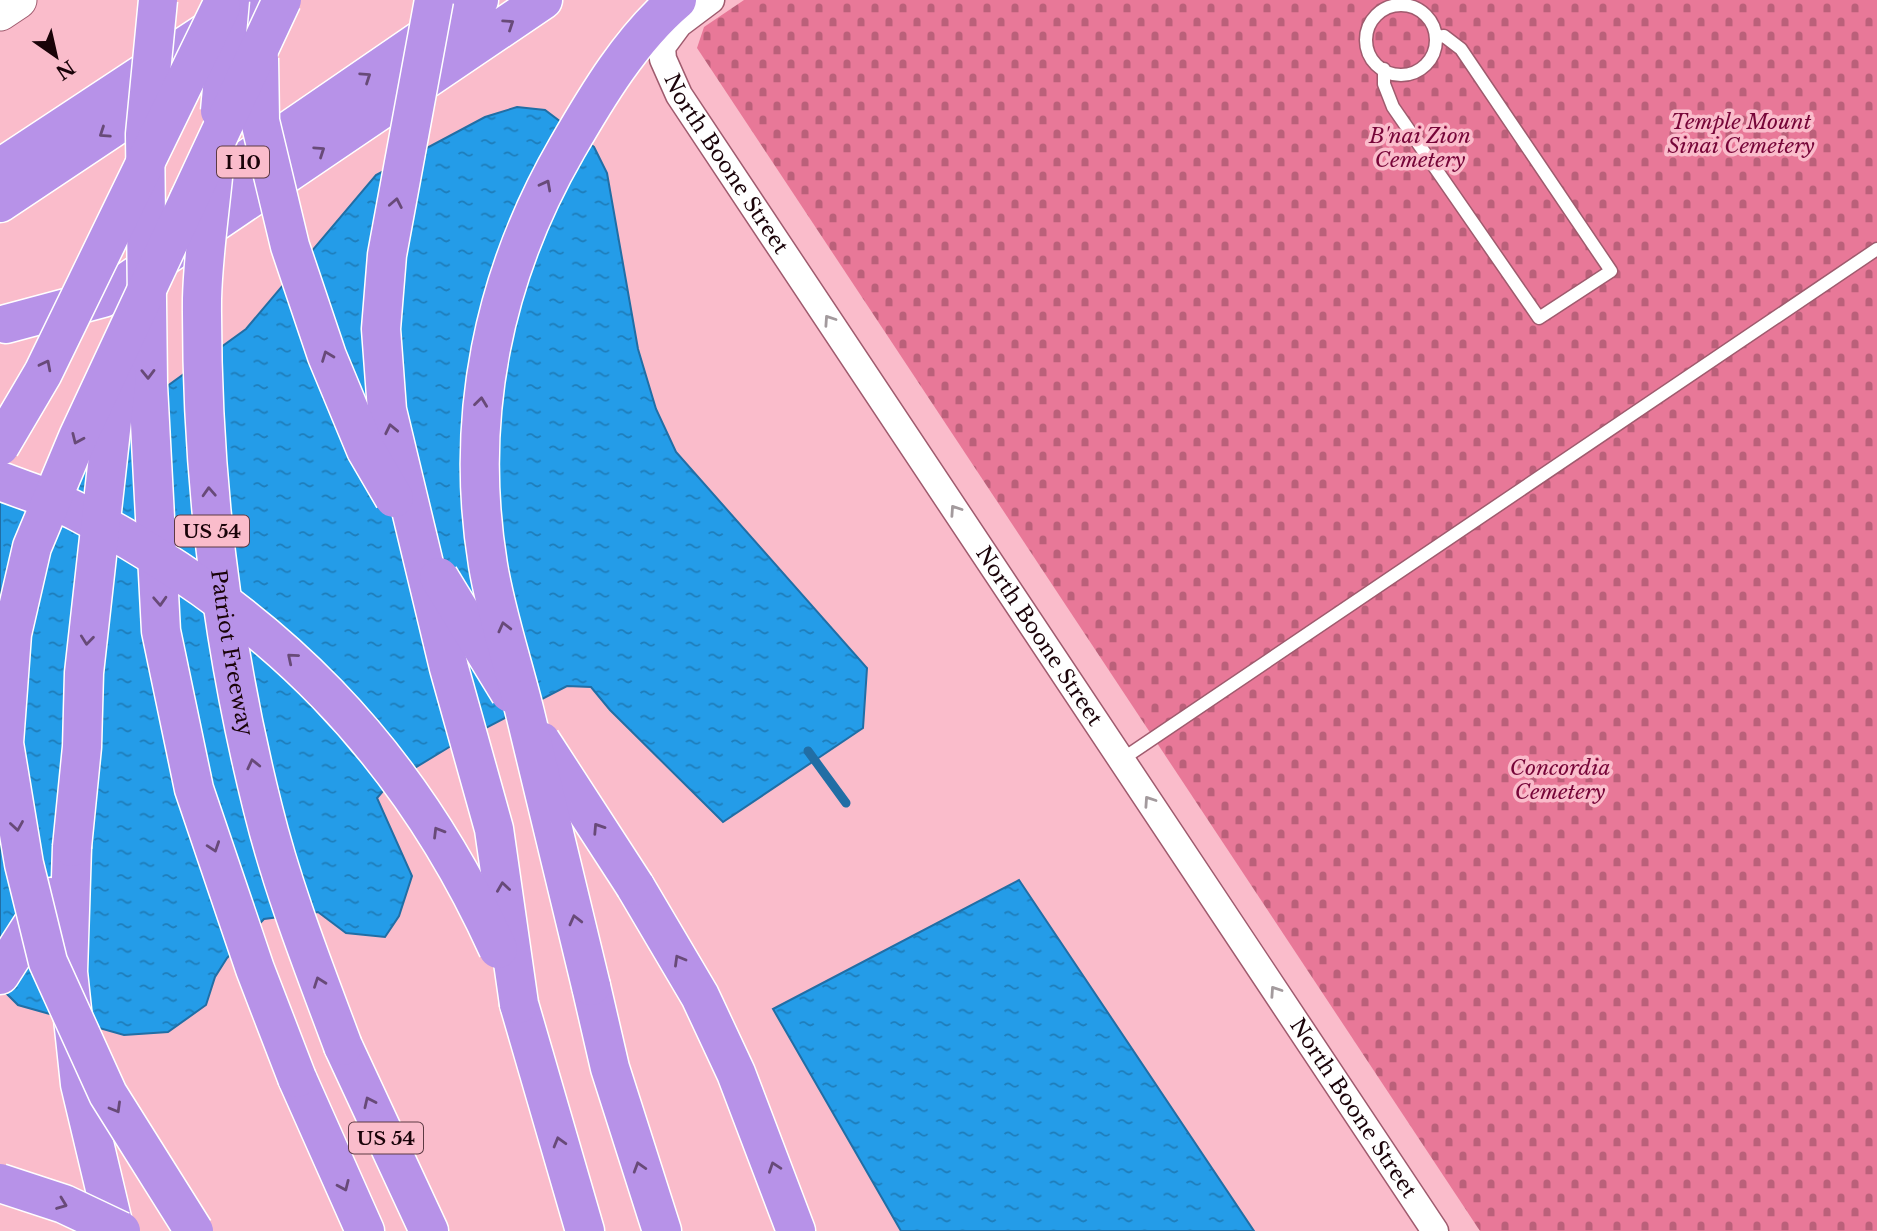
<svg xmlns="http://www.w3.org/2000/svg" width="1877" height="1231" font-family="'Libre Baskerville',serif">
<defs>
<pattern id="cemetery-stones" width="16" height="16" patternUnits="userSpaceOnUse" patternTransform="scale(1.75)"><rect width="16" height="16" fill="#e87898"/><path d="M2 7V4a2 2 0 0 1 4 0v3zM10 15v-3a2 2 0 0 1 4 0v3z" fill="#bb607a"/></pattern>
<pattern id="water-ripples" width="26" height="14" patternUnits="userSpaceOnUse" patternTransform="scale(1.75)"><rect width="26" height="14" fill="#249ce8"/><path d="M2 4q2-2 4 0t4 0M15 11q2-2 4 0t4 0" fill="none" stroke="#1e7dba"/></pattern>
</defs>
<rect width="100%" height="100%" fill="#fabccb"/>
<path fill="url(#cemetery-stones)" d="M 744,0 L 1877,0 L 1877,1231 L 1480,1231 L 697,48 L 704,27 Z"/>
<path fill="url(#water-ripples)" stroke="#216ea5" stroke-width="2" d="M 517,107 L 545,110 L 594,147 L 607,173 L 638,349 L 656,409 L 676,452 L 867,668 L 863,728 L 723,822 L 610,710 L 591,687 L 567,686 L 451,746 L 390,783 L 377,798 L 412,876 L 399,916 L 385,937 L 346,933 L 318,912 L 264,919 L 227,958 L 215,977 L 206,1005 L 168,1032 L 124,1035 L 18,1005 L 0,987 L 0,493 L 47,473 L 246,329 L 376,175 L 485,117 Z
M 1019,880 L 1254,1231 L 901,1231 L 773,1009 Z"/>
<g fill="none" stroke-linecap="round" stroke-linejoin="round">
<path stroke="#216ea5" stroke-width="9" d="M 808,751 L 846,803"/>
<defs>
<path id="lane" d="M1366 40a35 35 0 1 1 70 0a35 35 0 1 1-70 0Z
M 1384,69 L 1384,84 L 1393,107 L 1539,318 L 1611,271 L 1461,49 L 1444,36 L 1436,37
M 1121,760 L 1877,249"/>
<g id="street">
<path id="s1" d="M 711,0 L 679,24 L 662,47 L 663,59 L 679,95 L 1435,1231"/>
</g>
<path id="secondary" d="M 0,12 L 18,0"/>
<path id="highway" d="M 0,168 L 255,0
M 189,199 L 479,0
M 0,203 L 171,89
M 6,324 L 103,298 L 543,0
M 72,847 L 68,972 L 80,1084 L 115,1231
M 635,886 L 700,996 L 736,1073 L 796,1231
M 0,975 L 50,897
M 591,986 L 610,1068 L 662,1231
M 519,1004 L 585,1231
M 343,1046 L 429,1231
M 297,1078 L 365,1231"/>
</defs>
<use href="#lane" stroke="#9f5b6e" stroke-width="15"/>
<use href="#street" stroke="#9f5b6e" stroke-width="29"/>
<use href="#secondary" stroke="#9f5b6e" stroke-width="39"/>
<use href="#highway" stroke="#fff" stroke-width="41"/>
<use href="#lane" stroke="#fff" stroke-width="12"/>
<use href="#street" stroke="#fff" stroke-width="26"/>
<use href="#secondary" stroke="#fff" stroke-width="37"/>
<use href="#highway" stroke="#b792e8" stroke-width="38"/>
<defs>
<g id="highway-bridge">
<path d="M 158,0 L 145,134 L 148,385 L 161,631 L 194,789 L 255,969 L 297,1078"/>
<path d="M 434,0 L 387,255 L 381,329 L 387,410 L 449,668 L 494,829 L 519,1004"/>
<path d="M 259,58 L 260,121 L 290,246 L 327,356 L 366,450 L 394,498"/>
<path d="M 220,111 L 230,0"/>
<path id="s2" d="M 214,167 C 210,211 203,256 202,299 C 201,472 221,642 263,809 C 283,890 314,968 343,1046"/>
<path d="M 0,446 L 43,373 L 221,7"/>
<path d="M 0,481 C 26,491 54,499 78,512 C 272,613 408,750 498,949"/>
<path d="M 439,577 L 510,693"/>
<path d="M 541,741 L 635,886"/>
<path d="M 72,847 L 82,747 L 84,673 L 117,376"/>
<path d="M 591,986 C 569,895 547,804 525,713 C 513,664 496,614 488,565 C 464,418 493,276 567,148 C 597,96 631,39 677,0"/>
<path d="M 0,1183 L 64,1204 L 121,1231"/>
<path d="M 194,1231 L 108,1094 L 48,962 L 24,864 L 4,743 L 12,634 L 32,547 L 78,437 L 282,0"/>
</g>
</defs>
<use href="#highway-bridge" stroke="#fff" stroke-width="41" stroke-linecap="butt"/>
<use href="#highway-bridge" stroke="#b792e8" stroke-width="38"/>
</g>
<defs><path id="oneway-chevron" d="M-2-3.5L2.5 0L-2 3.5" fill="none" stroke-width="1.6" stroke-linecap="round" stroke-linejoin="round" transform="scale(1.75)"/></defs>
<g stroke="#684a78">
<use href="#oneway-chevron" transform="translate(509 24) rotate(-34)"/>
<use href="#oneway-chevron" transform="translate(366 77) rotate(-34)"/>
<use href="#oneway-chevron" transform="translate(104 133) rotate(146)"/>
<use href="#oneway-chevron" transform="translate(320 151) rotate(-34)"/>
<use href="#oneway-chevron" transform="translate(546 185) rotate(-62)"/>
<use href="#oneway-chevron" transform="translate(396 203) rotate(-79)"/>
<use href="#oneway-chevron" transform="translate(327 356) rotate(-111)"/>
<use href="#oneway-chevron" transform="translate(46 365) rotate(-63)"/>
<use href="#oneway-chevron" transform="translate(148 374) rotate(89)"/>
<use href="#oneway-chevron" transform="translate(481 402) rotate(-83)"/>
<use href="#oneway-chevron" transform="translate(391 429) rotate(-102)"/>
<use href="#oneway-chevron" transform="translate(77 439) rotate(114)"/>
<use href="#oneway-chevron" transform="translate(209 492) rotate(-93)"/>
<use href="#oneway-chevron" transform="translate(160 601) rotate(87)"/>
<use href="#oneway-chevron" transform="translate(504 627) rotate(-104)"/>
<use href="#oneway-chevron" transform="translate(87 640) rotate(96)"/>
<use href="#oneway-chevron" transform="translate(292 658) rotate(-140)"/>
<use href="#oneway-chevron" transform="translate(253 764) rotate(-103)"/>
<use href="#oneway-chevron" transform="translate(17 826) rotate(81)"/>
<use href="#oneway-chevron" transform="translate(598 828) rotate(-123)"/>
<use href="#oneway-chevron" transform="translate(438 832) rotate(-121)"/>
<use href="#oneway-chevron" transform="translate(214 847) rotate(71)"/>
<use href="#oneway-chevron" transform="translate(503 887) rotate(-98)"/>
<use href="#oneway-chevron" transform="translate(575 920) rotate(-104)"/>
<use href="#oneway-chevron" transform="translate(679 960) rotate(-120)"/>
<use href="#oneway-chevron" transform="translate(319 982) rotate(-110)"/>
<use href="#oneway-chevron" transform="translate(369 1102) rotate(-115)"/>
<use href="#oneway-chevron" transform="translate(116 1108) rotate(60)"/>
<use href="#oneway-chevron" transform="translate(559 1142) rotate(-106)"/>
<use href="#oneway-chevron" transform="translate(639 1167) rotate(-107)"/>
<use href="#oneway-chevron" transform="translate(774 1167) rotate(-109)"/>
<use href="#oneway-chevron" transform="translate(344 1186) rotate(66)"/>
<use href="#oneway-chevron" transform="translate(62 1204) rotate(21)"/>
</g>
<g stroke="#a39a9d">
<use href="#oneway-chevron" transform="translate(829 320) rotate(-124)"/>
<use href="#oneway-chevron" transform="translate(955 510) rotate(-124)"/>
<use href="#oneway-chevron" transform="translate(1149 801) rotate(-124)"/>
<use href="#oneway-chevron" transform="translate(1275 991) rotate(-124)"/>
</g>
<g text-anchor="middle" stroke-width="7" stroke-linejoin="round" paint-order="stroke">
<g fill="#fabccb" stroke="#5d3a43" stroke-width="2">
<rect x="217" y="146.5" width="52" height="31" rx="5"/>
<rect x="175" y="515.5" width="74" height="31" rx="5"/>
<rect x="349" y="1122.5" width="74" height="31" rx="5"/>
</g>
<g font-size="19" font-weight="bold" fill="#1a0309">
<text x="243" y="169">I 10</text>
<text x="212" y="538">US 54</text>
<text x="386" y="1145">US 54</text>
</g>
<g font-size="21" font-style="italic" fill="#760538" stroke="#fabccb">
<text x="1741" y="129">Temple Mount<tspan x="1741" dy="24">Sinai Cemetery</tspan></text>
<text x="1420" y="143">B'nai Zion<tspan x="1420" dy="24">Cemetery</tspan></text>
<text x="1560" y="775">Concordia<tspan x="1560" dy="24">Cemetery</tspan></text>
</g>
<g font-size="21" fill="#1a0309" stroke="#fabccb">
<text dy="7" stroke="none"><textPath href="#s1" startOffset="203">North Boone Street</textPath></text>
<text dy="7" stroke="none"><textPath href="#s1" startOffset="770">North Boone Street</textPath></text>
<text dy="7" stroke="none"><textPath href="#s2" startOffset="488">Patriot Freeway</textPath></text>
<text dy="7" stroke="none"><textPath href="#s1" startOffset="1337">North Boone Street</textPath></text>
</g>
</g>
<g transform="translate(56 56) rotate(146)" stroke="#fabccb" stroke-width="5" paint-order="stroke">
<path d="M0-5L12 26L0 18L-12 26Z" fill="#1a0309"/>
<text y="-10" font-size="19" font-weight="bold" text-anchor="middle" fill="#1a0309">N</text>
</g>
</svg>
